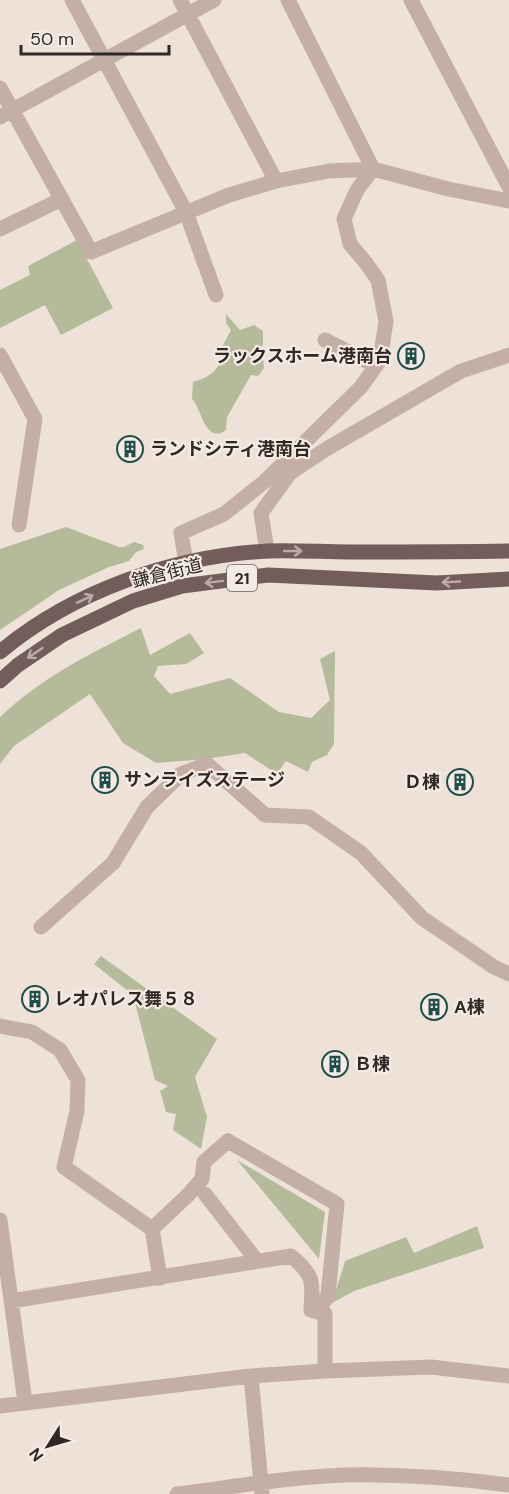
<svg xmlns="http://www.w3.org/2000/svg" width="509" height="1494" font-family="'DM Sans','Noto Sans JP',sans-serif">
<rect width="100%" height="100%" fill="#eee1d8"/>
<path fill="#b5bb9a" d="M 77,240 L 113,308 L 61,335 L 45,305 L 0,328 L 0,290 L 30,275 L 28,266 Z
M 226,314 L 240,330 L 254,325 L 263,331 L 263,344 L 260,352 L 263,357 L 264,368 L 258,376 L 251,375 L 227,417 L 226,430 C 205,445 202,409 192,399 L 193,382 C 208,378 225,368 221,349 L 231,330 L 226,323 Z
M 66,527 L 119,547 L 124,547 L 134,542 L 143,545 L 144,549 L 136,552 L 129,561 L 109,567 L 59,590 L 0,630 L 0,549 Z
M 141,628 L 150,655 L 190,633 L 204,653 L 186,664 L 158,666 L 154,676 L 170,694 L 230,678 L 279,712 L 311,718 L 330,700 L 320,659 L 335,651 L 334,744 L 327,755 L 312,762 L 308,772 L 286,761 L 277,774 L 245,753 L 206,759 L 156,763 L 123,743 L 90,694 L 14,746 L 0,764 L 0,717 C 42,677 90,654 141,628 Z
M 101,956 L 217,1039 L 195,1077 L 207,1117 L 201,1149 L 173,1130 L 176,1114 L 166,1112 L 160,1091 L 168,1086 L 155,1080 L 133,995 L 94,964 Z
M 237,1160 L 325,1212 L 319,1259 Z
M 477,1226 L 484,1248 L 354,1291 L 332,1303 L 345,1261 L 406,1237 L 414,1253 Z"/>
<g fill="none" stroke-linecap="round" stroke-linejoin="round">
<path stroke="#c4afa6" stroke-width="15" d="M 72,0 L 186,212 L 216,295
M 180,0 L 276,181
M 288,0 L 373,169
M 411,0 L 509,187
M 0,88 L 91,252 L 229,195 L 276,181 L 329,171 L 373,169 L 448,189 L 509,201
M 0,117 L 214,0
M 0,229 L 62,199
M 325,340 L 376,366
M 0,355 L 35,419 L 19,525
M 267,551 L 261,513 L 290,473 L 328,448 L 461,371 L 509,355
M 186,563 L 181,533 L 224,514 L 264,482 L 361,387 L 380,360 L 386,321 L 378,280 L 366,263 L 350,244 L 344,219 L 357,190 L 373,169
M 41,927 L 113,863 L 147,807 L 181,774 L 207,764 L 265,815 L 309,817 L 361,853 L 422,918 L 494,967 L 509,974
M 0,1026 L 32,1032 L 60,1050 L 78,1080 L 77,1111 L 64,1167 L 152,1229 L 160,1278
M 205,1194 L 257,1261
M 0,1220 L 25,1402
M 152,1229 L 188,1195 L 202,1179 L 204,1162 L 228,1141 L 337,1204 L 328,1295 L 318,1312
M 11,1301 L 291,1256 C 314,1275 313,1281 311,1310 L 325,1314 L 325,1371
M 251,1376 L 262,1494
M 0,1406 L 251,1376 L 325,1371 L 431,1367 L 509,1376
M 177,1494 C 233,1487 289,1477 345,1475 C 400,1474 455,1478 509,1485"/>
<path stroke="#725d58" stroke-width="15" d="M 0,652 C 73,591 173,556 268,551 C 295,550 323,552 350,552 C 403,552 456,552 509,551
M 0,681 L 18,665 L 62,635 L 133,601 L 182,586 L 268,575 L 437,583 L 509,579"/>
</g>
<defs><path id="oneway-shaft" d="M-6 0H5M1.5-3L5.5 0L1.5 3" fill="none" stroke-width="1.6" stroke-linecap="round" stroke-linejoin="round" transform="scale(1.5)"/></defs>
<g stroke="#bbaba5">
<use href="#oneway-shaft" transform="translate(293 551)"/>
<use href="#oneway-shaft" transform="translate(214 582) rotate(173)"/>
<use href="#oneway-shaft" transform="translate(451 582) rotate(177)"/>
<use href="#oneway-shaft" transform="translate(85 599) rotate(-25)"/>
<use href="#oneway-shaft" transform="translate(35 653) rotate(146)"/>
</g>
<defs>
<symbol id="building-ring" viewBox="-11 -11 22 22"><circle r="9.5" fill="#f6ebe4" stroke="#204e4b" stroke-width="1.5"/><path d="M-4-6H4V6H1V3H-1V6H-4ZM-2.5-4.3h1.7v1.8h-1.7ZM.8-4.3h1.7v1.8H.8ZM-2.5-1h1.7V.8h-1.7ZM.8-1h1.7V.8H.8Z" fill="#204e4b"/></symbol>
</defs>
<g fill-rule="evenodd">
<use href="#building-ring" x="396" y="341" width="30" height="30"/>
<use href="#building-ring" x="115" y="434" width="30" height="30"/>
<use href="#building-ring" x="90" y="765" width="30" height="30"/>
<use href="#building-ring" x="445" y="767" width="30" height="30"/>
<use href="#building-ring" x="20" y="984" width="30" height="30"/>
<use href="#building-ring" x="419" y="992" width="30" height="30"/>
<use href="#building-ring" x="320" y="1049" width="30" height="30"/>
</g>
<g text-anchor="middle" stroke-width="4.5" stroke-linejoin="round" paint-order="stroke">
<rect fill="#f6ebe4" stroke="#6c625f" stroke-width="1.5" x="227" y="565" width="30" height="26" rx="4.5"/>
<g font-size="16" font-weight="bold" fill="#312826">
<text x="242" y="584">21</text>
</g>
<g font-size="18" font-weight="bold" fill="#312826" stroke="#f6ebe4" text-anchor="start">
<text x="392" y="362" text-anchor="end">ラックスホーム港南台</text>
<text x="150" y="455">ランドシティ港南台</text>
<text x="124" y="786">サンライズステージ</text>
<text x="440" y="788" text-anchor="end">Ｄ棟</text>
<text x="54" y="1005">レオパレス舞５８</text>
<text x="454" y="1013">A棟</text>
<text x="354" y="1070">Ｂ棟</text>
</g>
<g font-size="18" fill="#312826" stroke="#f6ebe4">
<text transform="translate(167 573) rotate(-14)" y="6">鎌倉街道</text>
</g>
</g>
<g transform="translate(48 1446) rotate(233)" stroke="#f6ebe4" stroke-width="4.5" paint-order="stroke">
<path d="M0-4.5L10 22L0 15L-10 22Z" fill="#312826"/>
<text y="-9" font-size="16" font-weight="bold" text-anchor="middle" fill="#312826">N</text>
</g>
<path d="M21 45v9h148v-9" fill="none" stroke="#312826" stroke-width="3"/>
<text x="30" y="45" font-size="18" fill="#312826" stroke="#f6ebe4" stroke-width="4.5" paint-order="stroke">50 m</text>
</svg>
